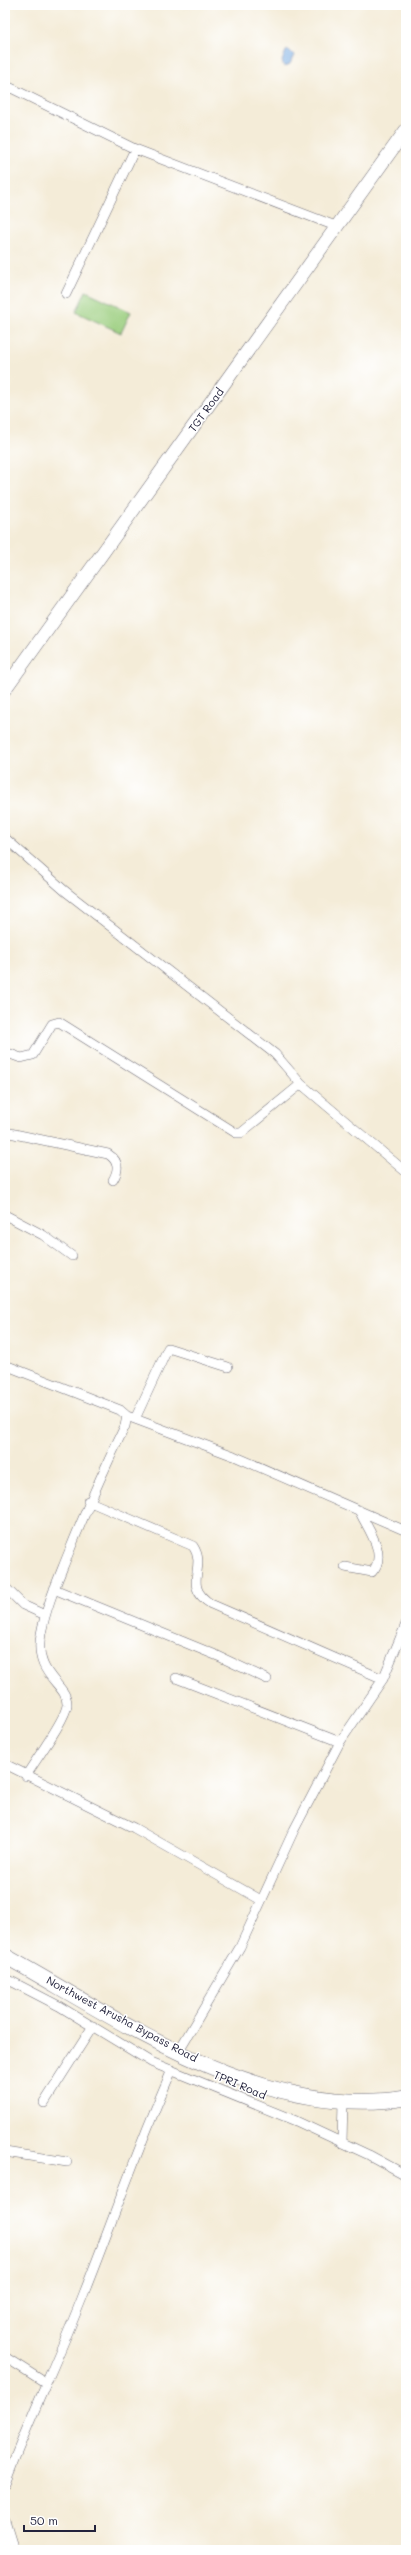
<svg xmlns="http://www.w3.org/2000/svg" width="411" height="2555" font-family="Mali,sans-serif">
<rect width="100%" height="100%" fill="#fff"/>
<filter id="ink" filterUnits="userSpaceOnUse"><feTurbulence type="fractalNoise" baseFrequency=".025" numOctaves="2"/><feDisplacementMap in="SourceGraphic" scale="8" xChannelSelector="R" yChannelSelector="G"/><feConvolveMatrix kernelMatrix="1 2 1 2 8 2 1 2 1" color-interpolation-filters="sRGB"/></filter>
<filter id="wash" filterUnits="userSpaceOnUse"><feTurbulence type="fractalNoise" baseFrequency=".012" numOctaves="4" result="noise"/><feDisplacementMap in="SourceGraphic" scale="16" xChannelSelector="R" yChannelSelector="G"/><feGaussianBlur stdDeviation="0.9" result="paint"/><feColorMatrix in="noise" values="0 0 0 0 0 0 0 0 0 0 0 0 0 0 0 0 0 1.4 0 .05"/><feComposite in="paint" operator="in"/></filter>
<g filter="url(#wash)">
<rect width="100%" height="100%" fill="#f4ecd8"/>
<path fill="#9acd7d" stroke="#5e785c" d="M 86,291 L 131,312 L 121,333 L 76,312 Z"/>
<path fill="#72a8e0" stroke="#4a658e" d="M 289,50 L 294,55 L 290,64 L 284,67 L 282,61 L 286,51 Z"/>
</g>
<g filter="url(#ink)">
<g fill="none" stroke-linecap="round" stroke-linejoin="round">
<defs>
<path id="street" d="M 5,85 L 135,149 L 338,227
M 66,294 L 135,149
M 5,838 L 65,891 L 275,1054 L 301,1084 L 406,1172
M 5,1052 L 21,1058 L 33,1055 L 52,1024 L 59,1022 L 236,1133 L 241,1133 L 301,1084
M 5,1132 L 108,1154 C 119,1161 119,1170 113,1180
M 5,1215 L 43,1235 L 72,1256
M 5,1365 L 120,1410 L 127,1416 L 125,1426 C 104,1469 85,1512 67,1557 C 57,1582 46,1607 41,1634 C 33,1677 68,1683 67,1705 C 66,1719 34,1762 26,1776
M 127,1416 L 234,1456 L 406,1531
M 135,1419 L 168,1348 L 228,1367
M 88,1501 L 193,1546 C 208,1568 181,1585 211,1604 L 383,1679
M 345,1567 L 372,1572 C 389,1554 366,1527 359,1510
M 5,1587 L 23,1605 L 45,1615
M 54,1589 L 218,1656 L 267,1679
M 176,1678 L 340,1742
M 5,1764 L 134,1828 L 261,1900
M 5,1978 L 59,2006 L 151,2062 L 296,2121 L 369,2155 L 406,2175
M 178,2052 L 240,1947 L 294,1830 L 340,1742 L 383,1679 L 406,1624
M 44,2103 L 93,2026
M 342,2143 L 343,2101
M 5,2152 L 67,2162
M 5,2357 L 46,2383
M 5,2483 C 29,2419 59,2357 84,2293 C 114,2218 139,2143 172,2070
M 5,2521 L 14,2550"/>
<path id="secondary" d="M 5,689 L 406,130"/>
<path id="primary" d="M 5,1956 C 124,2022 262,2121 406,2098"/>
</defs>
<use href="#street" stroke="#6c6972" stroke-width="10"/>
<use href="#secondary" stroke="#6c6972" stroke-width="14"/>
<use href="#primary" stroke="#6c6972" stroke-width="16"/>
<use href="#street" stroke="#fff" stroke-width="9"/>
<use href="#secondary" stroke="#fff" stroke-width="13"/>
<use href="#primary" stroke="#fff" stroke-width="15"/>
</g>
</g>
<g text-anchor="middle" stroke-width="3" stroke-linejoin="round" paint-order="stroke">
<g font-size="11" fill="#22223b" stroke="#fff">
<text transform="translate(206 410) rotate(-54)" y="4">TGT Road</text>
<text transform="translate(122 2019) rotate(28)" y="4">Northwest Arusha Bypass Road</text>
<text transform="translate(240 2085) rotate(23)" y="4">TPRI Road</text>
</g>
</g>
<rect width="411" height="2555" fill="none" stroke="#fff" stroke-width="20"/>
<path d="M24 2525v6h71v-6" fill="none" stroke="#22223b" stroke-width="2"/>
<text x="30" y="2525" font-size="12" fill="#22223b" stroke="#ffffff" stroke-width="3" paint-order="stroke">50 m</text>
</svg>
